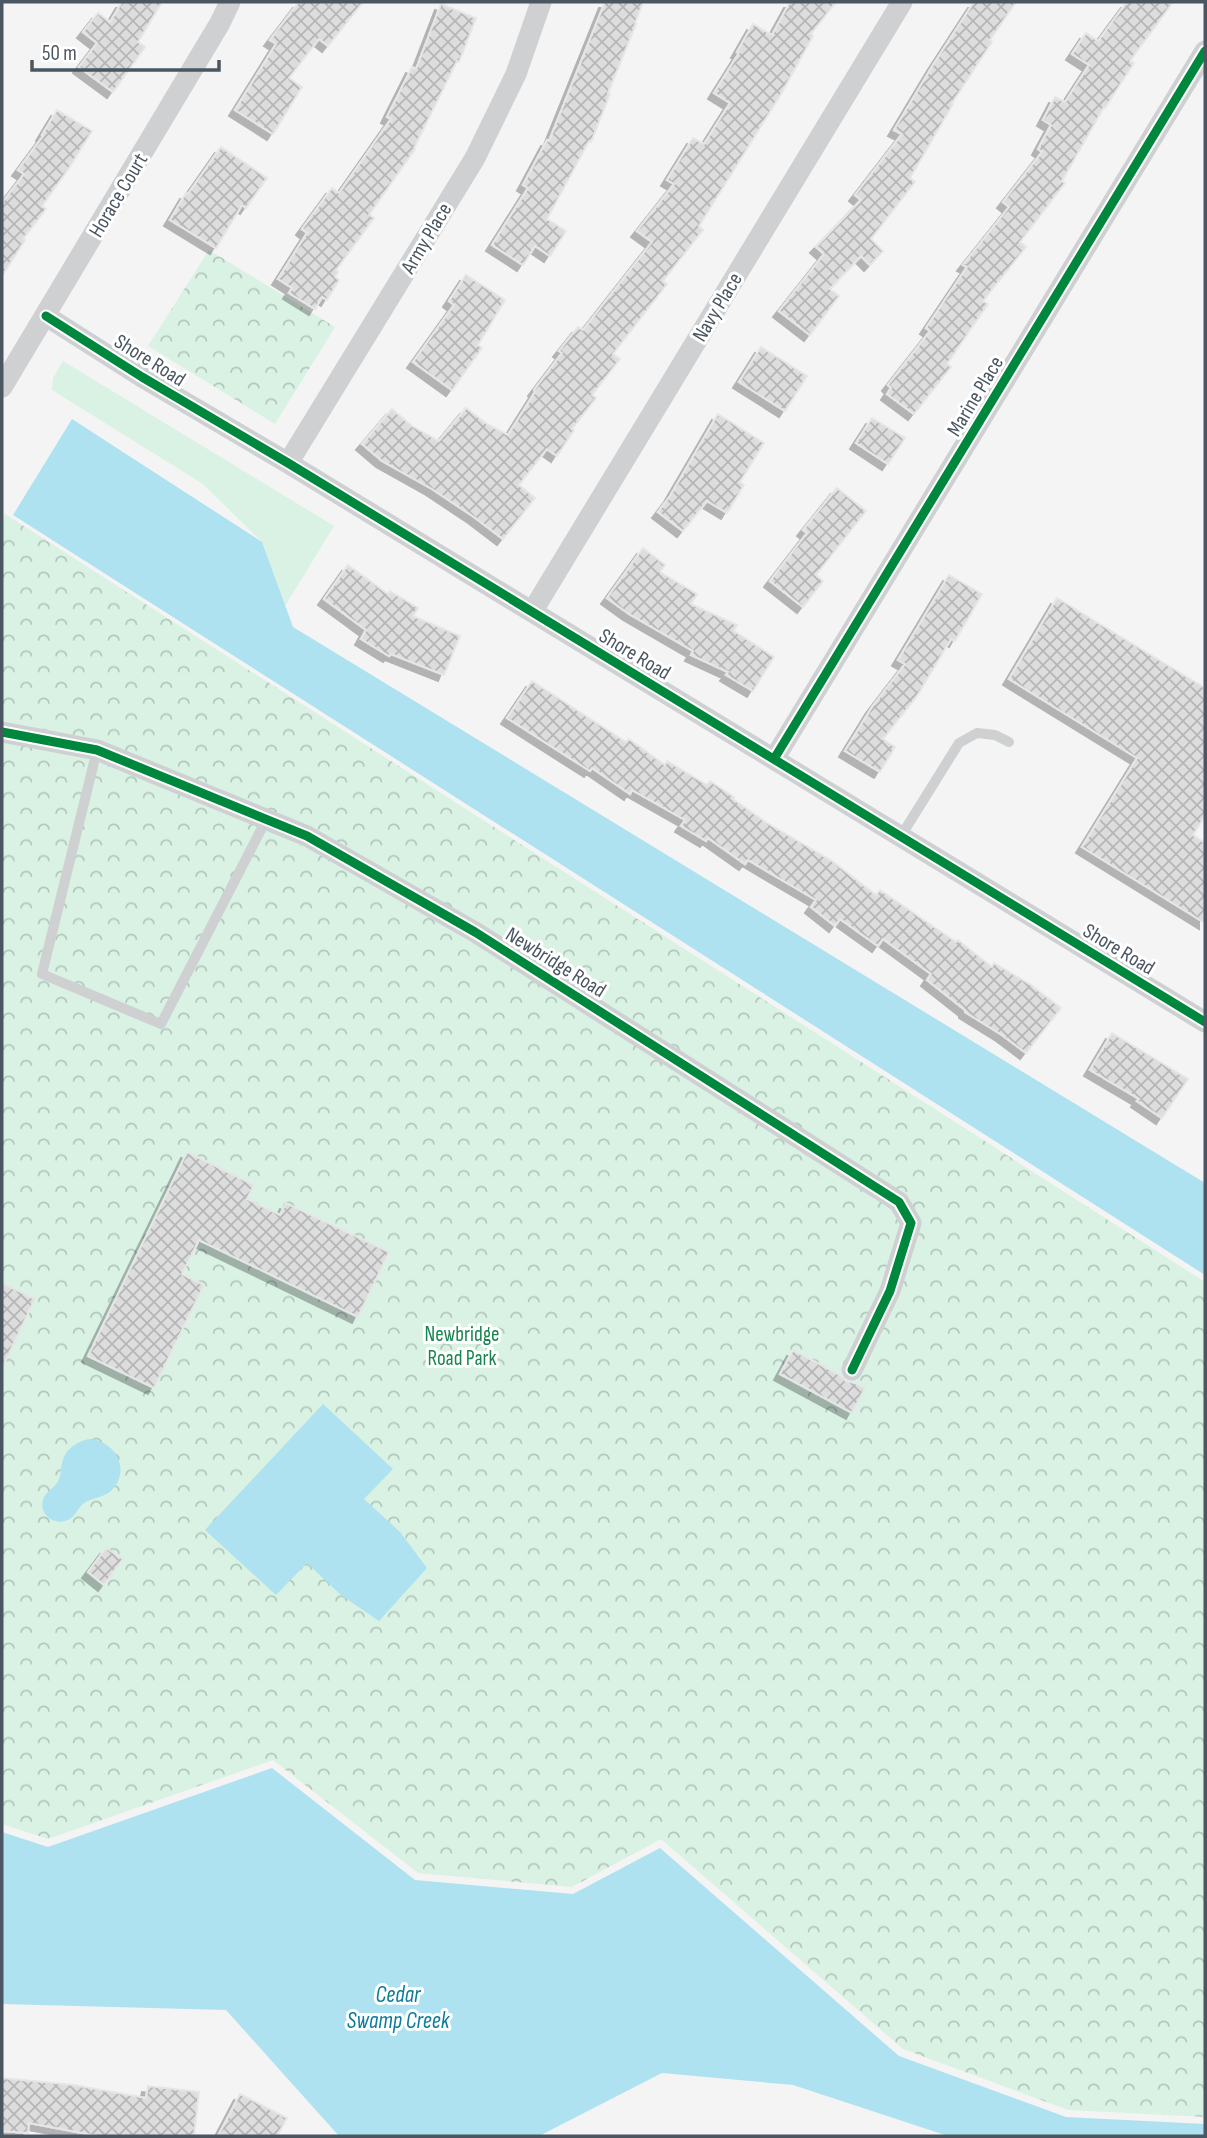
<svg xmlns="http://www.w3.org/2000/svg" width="1207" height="2138" font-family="'Sofia Sans Condensed',sans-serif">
<defs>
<pattern id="forest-crowns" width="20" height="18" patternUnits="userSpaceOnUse" patternTransform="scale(1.75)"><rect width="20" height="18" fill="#d9f2e3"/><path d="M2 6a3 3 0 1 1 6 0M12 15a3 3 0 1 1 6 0" fill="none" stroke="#b2c7bb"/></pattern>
<pattern id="building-cross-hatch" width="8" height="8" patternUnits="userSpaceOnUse" patternTransform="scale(1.75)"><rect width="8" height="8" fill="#ddddde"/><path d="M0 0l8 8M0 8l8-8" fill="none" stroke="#b5b6b7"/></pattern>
<filter id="shadow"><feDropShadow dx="-6" dy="6" stdDeviation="0" flood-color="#0004"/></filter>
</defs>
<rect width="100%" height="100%" fill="#f4f4f4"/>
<path fill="#d9f2e3" d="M 63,361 L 334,526 L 285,606 L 262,542 L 203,484 L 52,390 L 53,378 Z"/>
<path fill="url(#forest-crowns)" d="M 209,250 L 335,327 L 275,424 L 148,346 Z
M 5,514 L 1205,1282 L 1205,2117 L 1068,2110 L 903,2049 L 661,1839 L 572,1887 L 418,1873 L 273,1760 L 48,1839 L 2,1824 L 2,521 Z"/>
<path fill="#aee2f0" d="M 72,419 L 262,542 L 293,627 L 1205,1183 L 1205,1275 L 13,515 Z
M 323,1404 L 393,1469 L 364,1499 L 400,1532 L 427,1568 L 379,1621 L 341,1595 L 307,1563 L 276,1595 L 205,1530 Z
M 89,1439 C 114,1440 131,1468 113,1489 C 105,1498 93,1497 84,1503 C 77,1508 75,1519 65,1521 C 52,1525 39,1513 43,1500 C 46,1490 56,1488 59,1479 C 61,1474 61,1468 62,1463 C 65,1449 76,1442 89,1439 Z
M 272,1768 L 415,1880 L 573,1894 L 660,1848 L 899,2056 L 1066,2117 L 1205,2124 L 1205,2136 L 948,2136 L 793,2085 L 662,2073 L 539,2136 L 339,2136 L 226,2010 L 2,2004 L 2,1832 L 48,1847 Z"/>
<path fill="url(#building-cross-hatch)" stroke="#e5e6e7" stroke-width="2" filter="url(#shadow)" d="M 122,2 L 162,2 L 138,42 L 145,47 L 113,92 L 79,67 L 97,43 L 83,32 L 98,13 L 110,22 Z
M 299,2 L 363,2 L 328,46 L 319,39 L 289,78 L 302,87 L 273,134 L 235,110 L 276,44 L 270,40 Z
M 605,2 L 643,2 L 635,24 L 636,24 L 608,93 L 610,94 L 591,142 L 589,141 L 547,219 L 566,231 L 550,256 L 535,246 L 523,265 L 492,245 L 528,188 L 523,185 L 547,140 L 549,141 Z
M 790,2 L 836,2 L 811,34 L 813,36 L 781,94 L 699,226 L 703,230 L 663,281 L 667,284 L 613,354 L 620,359 L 592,395 L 596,398 L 572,429 L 574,430 L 557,456 L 547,449 L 519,485 L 535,498 L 503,539 L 474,517 L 432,489 L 382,461 L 362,444 L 392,409 L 412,426 L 439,441 L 466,408 L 487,424 L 508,435 L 535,392 L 534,390 L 562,353 L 559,351 L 578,327 L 583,330 L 652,242 L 637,231 L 674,184 L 667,180 L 693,138 L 704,144 L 730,103 L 714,93 L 739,53 L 737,52 L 753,24 L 772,35 Z
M 974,2 L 1016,2 L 990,40 L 992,42 L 952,103 L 953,104 L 910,178 L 915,182 L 871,239 L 883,251 L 870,265 L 861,256 L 830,289 L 839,296 L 810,335 L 779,311 L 824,254 L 816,247 L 861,200 L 855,195 L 902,134 L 894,130 L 933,65 Z
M 1127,2 L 1173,2 L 1130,61 L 1134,63 L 1105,108 L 1104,107 L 1062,181 L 1065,183 L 1020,242 L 1026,247 L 983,301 L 988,304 L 947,364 L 951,367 L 914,414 L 887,394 L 891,388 L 888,385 L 930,331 L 926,328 L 967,267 L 963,265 L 1009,207 L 1003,202 L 1042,152 L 1038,149 L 1051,125 L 1043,120 L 1055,97 L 1065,102 L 1089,65 L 1072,54 L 1086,33 L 1098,41 Z
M 441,4 L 476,18 L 459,62 L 457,61 L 414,148 L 415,149 L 369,215 L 374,218 L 336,270 L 338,272 L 335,277 L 339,280 L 327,300 L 322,297 L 315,309 L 289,293 L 292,288 L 278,279 L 307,233 L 302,229 L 332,188 L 339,193 L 391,119 L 387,117 L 412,67 L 416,69 Z
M 57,110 L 92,131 L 69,168 L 42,206 L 46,209 L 23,239 L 25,240 L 2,276 L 2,203 L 24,174 L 18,170 L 43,136 L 42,135 Z
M 221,147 L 267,178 L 246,208 L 242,205 L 216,248 L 170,220 L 186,193 L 188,194 Z
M 466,275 L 505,300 L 478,345 L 482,348 L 452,390 L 413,362 L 454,305 L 449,301 Z
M 761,347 L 807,376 L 785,411 L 739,382 Z
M 718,414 L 764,443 L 740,482 L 744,485 L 727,513 L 707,501 L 683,531 L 658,512 L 670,496 Z
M 872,418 L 905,438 L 888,464 L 856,443 Z
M 837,488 L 866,511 L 816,575 L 823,581 L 803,607 L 770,581 L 807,533 L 803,530 Z
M 643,548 L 665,565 L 660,572 L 697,594 L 691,604 L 737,625 L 734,631 L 774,657 L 753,691 L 726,675 L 728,672 L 691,655 L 693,651 L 629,614 L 607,598 Z
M 348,565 L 388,594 L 390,591 L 418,608 L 413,616 L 460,636 L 444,675 L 391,654 L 389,656 L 361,639 L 366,630 L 324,599 Z
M 949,575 L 982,594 L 955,641 L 951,639 L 917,696 L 883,739 L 895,747 L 880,772 L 845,751 L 872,707 L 905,664 L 898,660 Z
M 1057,598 L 1205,688 L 1205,816 L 1193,835 L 1205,843 L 1205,923 L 1082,847 L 1137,758 L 1009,679 Z
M 532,681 L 626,742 L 629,739 L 665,765 L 667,761 L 707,785 L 710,781 L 734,797 L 733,799 L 767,823 L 832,861 L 876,895 L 880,890 L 956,942 L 958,940 L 992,967 L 994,963 L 1031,985 L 1061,1008 L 1026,1053 L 1002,1035 L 965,1012 L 965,1010 L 927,980 L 931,974 L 883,939 L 878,946 L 840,919 L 835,926 L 811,907 L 816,900 L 748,860 L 745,864 L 708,838 L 706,841 L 681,826 L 685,820 L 632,790 L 630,794 L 592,768 L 590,771 L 507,718 Z
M 1112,1033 L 1188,1079 L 1162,1118 L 1137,1101 L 1139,1099 L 1090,1070 Z
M 187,1152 L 254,1185 L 247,1199 L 280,1215 L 286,1203 L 389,1252 L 358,1317 L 199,1240 L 182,1274 L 204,1285 L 154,1388 L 88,1356 Z
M 2,1283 L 35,1299 L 2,1368 Z
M 793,1350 L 840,1375 L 846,1381 L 855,1383 L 865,1388 L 852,1413 L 780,1374 Z
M 106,1548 L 123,1559 L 104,1585 L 88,1572 Z
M 2,2078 L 74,2085 L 146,2098 L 148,2086 L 199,2092 L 194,2136 L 98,2136 L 29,2123 L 28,2133 L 2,2131 Z
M 240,2094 L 287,2118 L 277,2136 L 218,2136 Z"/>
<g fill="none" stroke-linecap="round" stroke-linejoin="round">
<path stroke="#ced0d2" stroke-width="10" d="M 97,750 L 42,974 L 161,1024 L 267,818
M 901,836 L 959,743 L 977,733 L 995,735 L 1009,742"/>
<path stroke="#ced0d2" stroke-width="21" d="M 46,316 L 142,377 L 288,463 L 1205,1022
M 2,387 L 220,23 L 230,2
M 288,463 L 475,158 L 516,74 L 541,2
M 532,612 L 902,2
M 2,732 L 97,750 L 307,836 L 475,932 L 899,1202 L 911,1223 L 890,1291 L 852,1370
M 774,759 L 1205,51"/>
<defs>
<path id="cycleway" d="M 46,316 L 142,377 L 288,463 L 1205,1022
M 2,732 L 97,750 L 307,836 L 475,932 L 899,1202 L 911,1223 L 890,1291 L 852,1370
M 774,759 L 1205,51"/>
</defs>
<use href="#cycleway" stroke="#fff" stroke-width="13"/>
<use href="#cycleway" stroke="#00873e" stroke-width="9"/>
</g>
<g text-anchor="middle" stroke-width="6" stroke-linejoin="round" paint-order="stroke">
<g font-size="21" fill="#4a5661" stroke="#fff">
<text transform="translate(118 195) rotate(-59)" y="7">Horace Court</text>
<text transform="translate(426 238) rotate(-59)" y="7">Army Place</text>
<text transform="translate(717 307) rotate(-59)" y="7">Navy Place</text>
<text transform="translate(150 360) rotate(32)" y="7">Shore Road</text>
<text transform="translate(975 396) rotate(-59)" y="7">Marine Place</text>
<text transform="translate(635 654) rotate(31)" y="7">Shore Road</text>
<text transform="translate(1119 949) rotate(31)" y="7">Shore Road</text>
<text transform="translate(556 962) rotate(32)" y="7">Newbridge Road</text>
</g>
<g font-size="21" fill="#17864f" stroke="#fff">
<text x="462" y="1341">Newbridge<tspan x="462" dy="24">Road Park</tspan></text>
</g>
<g font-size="23" font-style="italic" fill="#0c7c9b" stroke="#fff">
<text x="398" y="2002">Cedar<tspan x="398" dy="26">Swamp Creek</tspan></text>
</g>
</g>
<rect width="1207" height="2138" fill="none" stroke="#4a5661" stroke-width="7"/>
<path d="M32 60v10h187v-10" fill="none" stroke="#4a5661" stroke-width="3.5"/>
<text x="42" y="60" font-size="21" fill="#4a5661" stroke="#ffffff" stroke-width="5" paint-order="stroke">50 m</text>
</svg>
